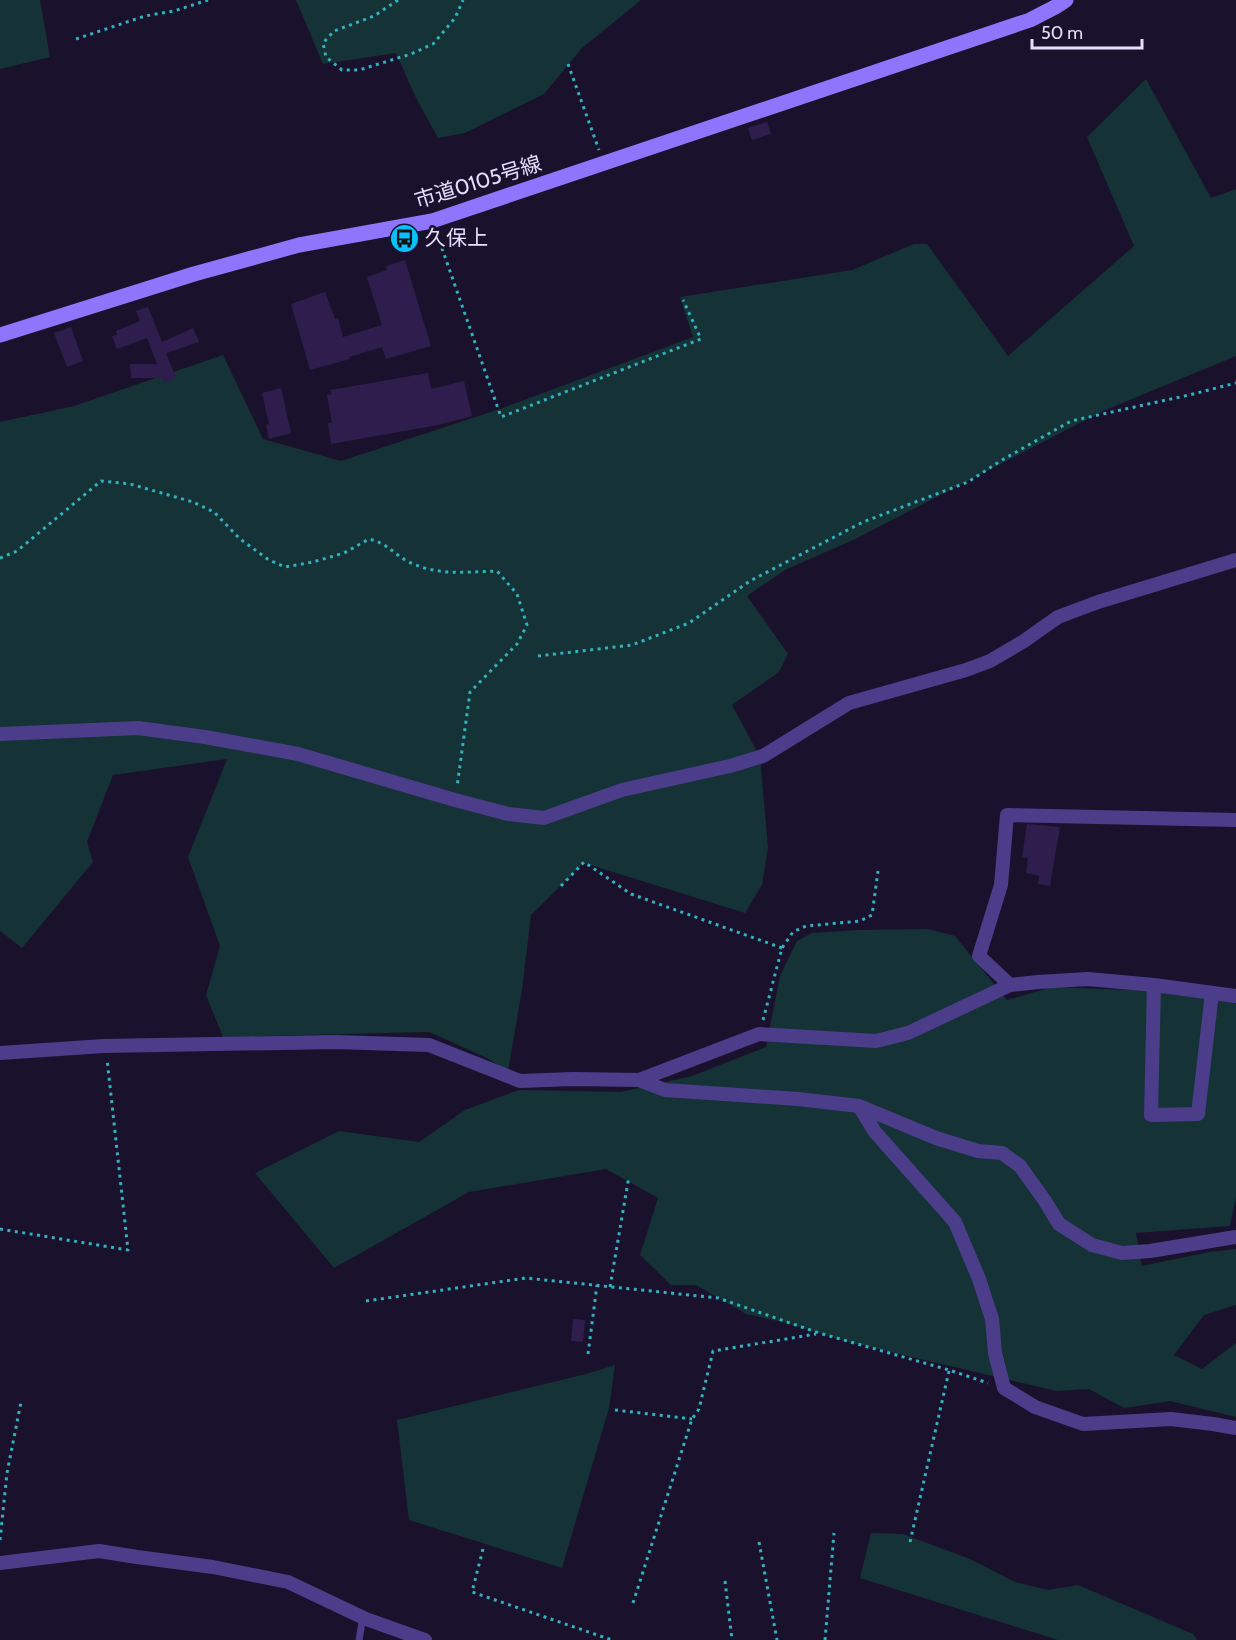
<svg xmlns="http://www.w3.org/2000/svg" width="1236" height="1640" font-family="Cabin,'Noto Sans JP',sans-serif">
<rect width="100%" height="100%" fill="#1a122c"/>
<path fill="#153236" d="M 0,0 L 40,0 L 50,57 L 0,69 Z
M 296,0 L 641,0 L 581,49 L 544,94 L 465,133 L 438,138 L 416,98 L 396,53 L 323,64 Z
M 1146,79 L 1211,198 L 1236,189 L 1236,356 L 1103,411 L 898,517 L 853,540 L 785,570 L 747,596 L 788,654 L 779,672 L 732,705 L 760,757 L 768,848 L 762,885 L 745,913 L 584,863 L 531,915 L 522,990 L 508,1071 L 485,1057 L 429,1032 L 223,1037 L 206,995 L 220,946 L 188,857 L 227,759 L 113,775 L 87,842 L 93,862 L 22,948 L 0,931 L 0,422 L 74,406 L 223,355 L 263,439 L 341,461 L 500,409 L 693,337 L 680,297 L 852,270 L 914,244 L 927,244 L 1008,356 L 1134,246 L 1087,137 Z
M 928,929 L 955,936 L 1007,1000 L 1052,987 L 1236,994 L 1236,1197 L 1230,1226 L 1136,1233 L 1142,1266 L 1209,1252 L 1236,1249 L 1236,1305 L 1204,1315 L 1174,1355 L 1202,1369 L 1236,1343 L 1236,1417 L 1170,1401 L 1124,1408 L 1089,1389 L 1056,1391 L 844,1341 L 786,1323 L 746,1314 L 696,1285 L 671,1285 L 640,1255 L 658,1198 L 606,1169 L 469,1192 L 334,1268 L 255,1173 L 339,1131 L 419,1142 L 465,1110 L 519,1090 L 621,1092 L 692,1076 L 766,1047 L 780,976 L 797,941 L 812,933 L 857,930 Z
M 615,1365 L 609,1408 L 562,1568 L 409,1520 L 397,1420 L 586,1374 Z
M 871,1533 L 903,1534 L 970,1559 L 1015,1582 L 1048,1590 L 1078,1585 L 1193,1634 L 1197,1640 L 1058,1640 L 860,1578 Z"/>
<path fill="#2f1e4d" d="M 767,122 L 771,134 L 752,140 L 748,128 Z
M 405,260 L 431,346 L 386,359 L 382,347 L 349,357 L 350,359 L 310,370 L 291,304 L 325,292 L 335,319 L 338,318 L 343,337 L 382,325 L 367,277 L 387,270 L 386,266 Z
M 148,307 L 162,342 L 193,328 L 199,342 L 166,353 L 176,378 L 164,383 L 162,378 L 131,378 L 130,364 L 157,364 L 147,338 L 117,349 L 112,336 L 117,335 L 116,331 L 140,321 L 136,311 Z
M 71,327 L 83,361 L 67,367 L 54,333 Z
M 428,373 L 431,389 L 464,381 L 472,416 L 438,425 L 331,444 L 328,423 L 332,422 L 327,395 L 332,394 L 331,390 Z
M 281,388 L 291,433 L 269,439 L 266,425 L 269,424 L 262,393 Z
M 1027,824 L 1060,827 L 1050,886 L 1038,884 L 1039,876 L 1026,873 L 1028,858 L 1022,857 Z
M 573,1319 L 585,1320 L 583,1342 L 571,1341 Z"/>
<g fill="none" stroke-linecap="round" stroke-linejoin="round">
<path stroke="#32b1be" stroke-width="3" stroke-dasharray="3 4.5" stroke-linecap="butt" d="M 398,0 L 374,16 L 334,31 L 323,43 L 326,57 L 342,70 L 359,70 L 411,54 L 433,44 L 455,18 L 463,0
M 76,39 L 145,16 L 174,11 L 208,0
M 568,64 L 599,150
M 437,234 L 501,417 L 701,339 L 683,300
M 0,558 L 17,551 L 101,481 L 130,484 L 193,502 L 214,512 L 240,539 L 269,560 L 285,567 L 313,562 L 344,553 L 369,539 C 389,544 393,554 409,562 C 437,576 467,572 497,571 L 517,594 L 527,625 L 517,644 L 470,692 L 457,787
M 538,656 L 632,645 L 689,623 L 750,581 L 863,522 L 968,482 L 1002,460 L 1071,421 L 1189,395 L 1236,383
M 561,886 L 584,862 L 631,894 L 782,948
M 763,1020 L 782,948 L 793,932 L 806,926 L 860,921 L 872,915 L 878,871
M 0,1229 L 128,1250 L 107,1059
M 610,1287 L 629,1176
M 366,1301 L 526,1278 L 718,1298 L 819,1333 L 949,1370 L 988,1383
M 588,1354 L 597,1285
M 615,1410 L 692,1419
M 0,1540 L 7,1473 L 21,1402
M 759,1542 L 777,1640
M 910,1542 L 949,1371
M 483,1549 L 472,1592 L 612,1640
M 725,1581 L 732,1640
M 633,1603 L 692,1419 L 699,1409 L 713,1351 L 816,1334
M 825,1640 L 834,1533"/>
<path stroke="#4c3d8b" stroke-width="7" d="M 359,1640 L 363,1617"/>
<path stroke="#4c3d8b" stroke-width="14" d="M 0,734 L 138,728 L 205,737 L 298,754 L 455,800 L 508,814 L 544,818 L 622,790 L 730,766 L 763,756 L 849,703 L 966,670 L 990,661 L 1024,641 L 1058,617 L 1098,602 L 1236,560
M 1010,985 L 979,956 L 1001,885 L 1007,815 L 1236,820
M 1154,985 L 1151,1115 L 1198,1114 L 1212,993
M 0,1053 L 104,1046 L 335,1042 L 429,1045 L 520,1081 L 573,1079 L 639,1080 L 665,1090 L 798,1099 L 859,1106 L 875,1132 L 955,1222 L 979,1279 L 992,1319 L 995,1353 L 1004,1388 L 1035,1407 L 1083,1424 L 1171,1419 L 1213,1424 L 1236,1428
M 639,1080 L 759,1034 L 876,1041 L 908,1033 L 1010,985 L 1038,982 L 1088,979 L 1154,985 L 1236,996
M 859,1106 L 936,1138 L 978,1151 L 1002,1153 L 1020,1166 L 1045,1201 L 1059,1224 L 1092,1245 L 1122,1253 L 1150,1251 L 1236,1237
M 0,1563 L 99,1551 L 137,1557 L 213,1567 L 288,1582 L 366,1619 L 425,1640"/>
<path stroke="#8e75fe" stroke-width="15" d="M 0,335 L 194,274 L 299,245 L 432,221 L 1030,20 L 1057,6 L 1066,0"/>
</g>
<defs>
<symbol id="bus-disc" viewBox="-11 -11 22 22"><circle r="9.5" fill="#0abffe" stroke="#1a122c"/><path d="M-5-6H5V4H4V6H2V4H-2V6H-4V4H-5ZM-3.5-4V0h7V-4ZM-3.5 1.2v1.5H-2V1.2ZM2 1.2v1.5H3.5V1.2Z" fill="#111"/></symbol>
</defs>
<g fill-rule="evenodd">
<use href="#bus-disc" x="388" y="222" width="33" height="33"/>
</g>
<g text-anchor="middle" stroke-width="5" stroke-linejoin="round" paint-order="stroke">
<g font-size="21" fill="#e6ddff" stroke="#1a122c">
<text transform="translate(478 182) rotate(-17)" y="7">市道0105号線</text>
</g>
<g font-size="21" fill="#e6ddff" stroke="#1a122c" text-anchor="start">
<text x="425" y="245">久保上</text>
</g>
</g>
<path d="M1032 39v9h110v-9" fill="none" stroke="#e6ddff" stroke-width="3"/>
<text x="1041" y="39" font-size="18" fill="#e6ddff" stroke="#1a122c" stroke-width="4.5" paint-order="stroke">50 m</text>
</svg>
